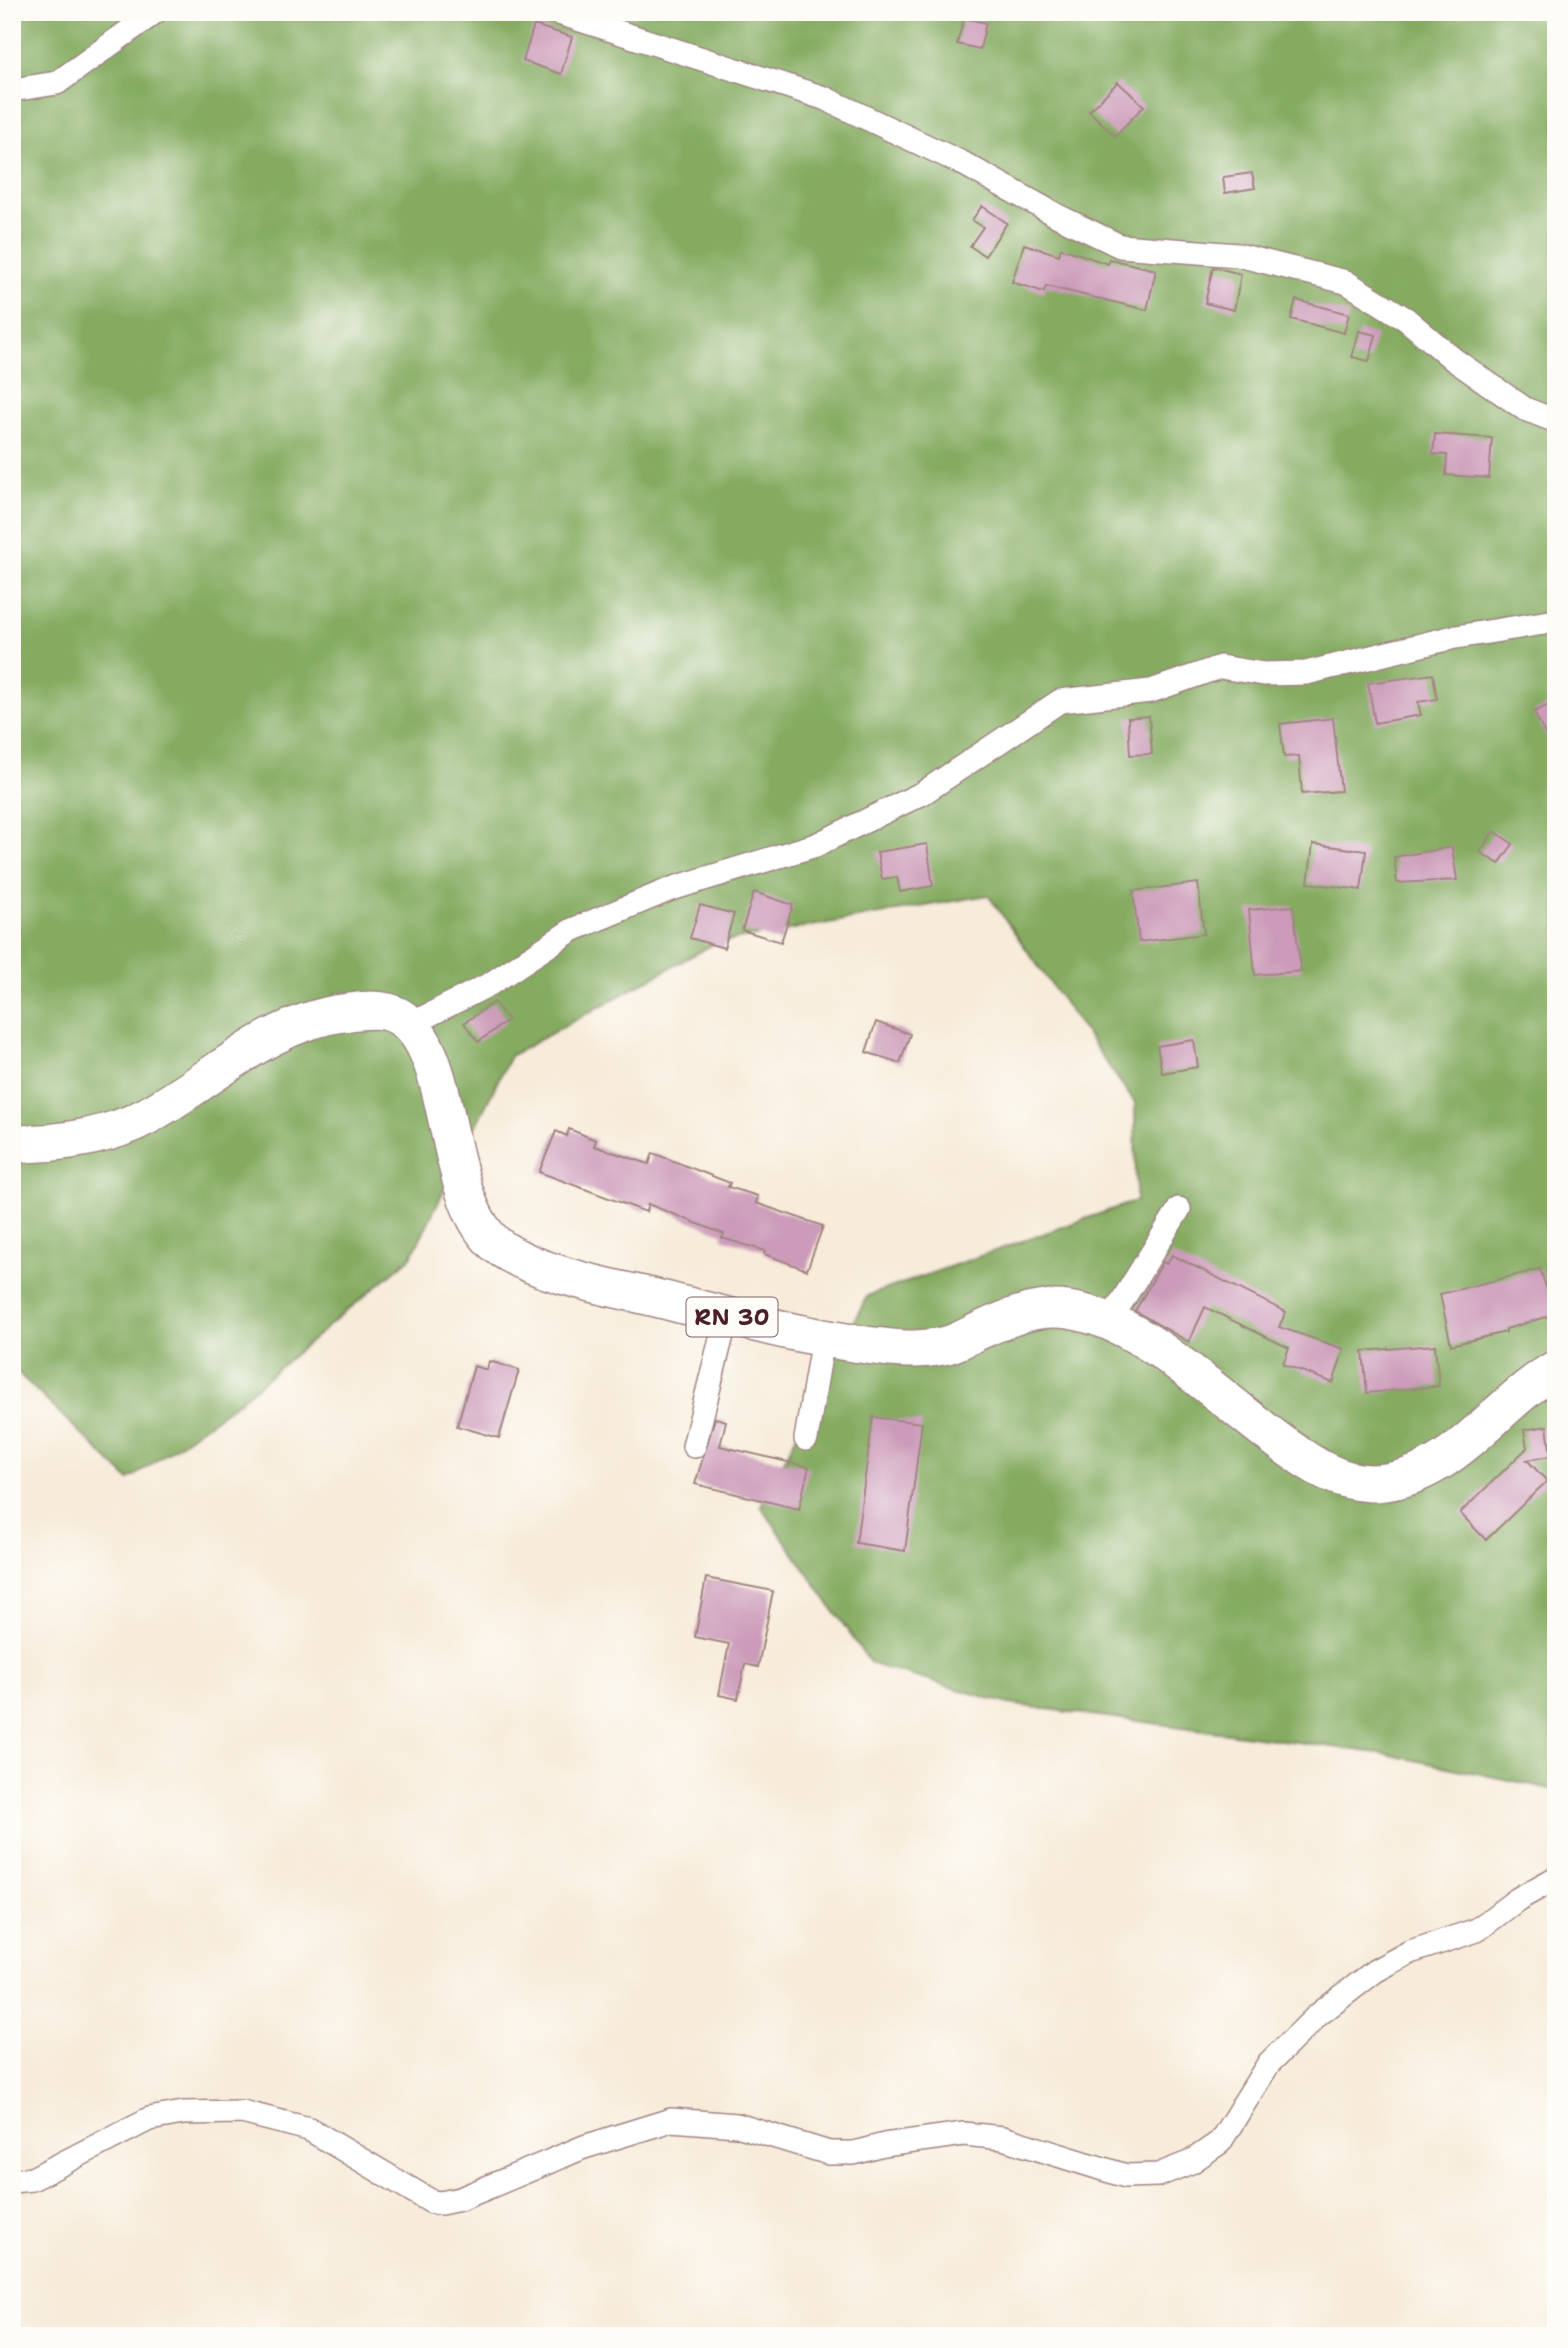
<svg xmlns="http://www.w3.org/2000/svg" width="1568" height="2348" font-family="'Shantell Sans',sans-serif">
<rect width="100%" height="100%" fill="#fdfcf7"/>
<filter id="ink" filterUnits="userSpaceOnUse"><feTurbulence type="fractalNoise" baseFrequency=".0143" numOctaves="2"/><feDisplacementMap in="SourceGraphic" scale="14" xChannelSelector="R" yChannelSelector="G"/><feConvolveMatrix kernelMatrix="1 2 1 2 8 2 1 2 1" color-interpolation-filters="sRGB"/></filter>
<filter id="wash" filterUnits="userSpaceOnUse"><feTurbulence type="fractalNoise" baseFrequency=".00686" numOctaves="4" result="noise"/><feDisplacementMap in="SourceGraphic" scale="28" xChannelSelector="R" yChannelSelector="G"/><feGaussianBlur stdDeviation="1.57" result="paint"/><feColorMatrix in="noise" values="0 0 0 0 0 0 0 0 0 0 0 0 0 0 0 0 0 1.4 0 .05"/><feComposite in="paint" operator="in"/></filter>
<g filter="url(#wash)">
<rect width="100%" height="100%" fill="#f7ebd9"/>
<path fill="#84ab61" stroke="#676546" stroke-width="2" d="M 12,12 L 1556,12 L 1556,1790 L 1386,1754 L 1009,1704 L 871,1664 L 761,1506 L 867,1296 L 1136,1201 L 1135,1103 L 988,895 L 715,943 L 510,1056 L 411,1257 L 238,1402 L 129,1480 L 12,1367 Z"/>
<g id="blocks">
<path fill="#cc9bba" d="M 964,18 L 986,23 L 980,49 L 957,44 Z
M 534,25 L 572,37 L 561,74 L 523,61 Z
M 1118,82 L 1144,106 L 1115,136 L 1089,111 Z
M 1252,173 L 1255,188 L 1225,193 L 1223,177 Z
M 982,206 L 1007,223 L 985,256 L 970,246 L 983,227 L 972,220 Z
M 1024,244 L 1059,255 L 1061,248 L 1108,264 L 1109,259 L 1156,270 L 1147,310 L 1046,286 L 1044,292 L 1012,282 Z
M 1213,267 L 1241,274 L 1234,310 L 1205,303 Z
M 1296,300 L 1349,314 L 1344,333 L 1291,319 Z
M 1359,331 L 1376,335 L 1369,361 L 1352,357 Z
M 1435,434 L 1492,438 L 1489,478 L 1446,475 L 1447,455 L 1433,454 Z
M 1433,674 L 1437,699 L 1418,702 L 1421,715 L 1375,723 L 1368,683 Z
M 1556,701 L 1556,756 L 1534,712 Z
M 1149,716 L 1152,754 L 1130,755 L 1128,718 Z
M 1333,718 L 1341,791 L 1302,794 L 1299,756 L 1284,757 L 1280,724 Z
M 1494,831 L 1513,844 L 1499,864 L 1480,852 Z
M 927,844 L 933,886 L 900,892 L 897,877 L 882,879 L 877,852 Z
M 1313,844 L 1366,851 L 1361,890 L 1308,883 Z
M 1452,847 L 1457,880 L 1397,883 L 1394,857 Z
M 1198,883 L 1204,934 L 1139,942 L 1133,891 Z
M 754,892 L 793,905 L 781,942 L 742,930 Z
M 700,905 L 734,914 L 724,948 L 690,938 Z
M 1293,906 L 1301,971 L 1255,975 L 1249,910 Z
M 494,1002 L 508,1020 L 478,1042 L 464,1023 Z
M 876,1022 L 910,1034 L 900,1063 L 866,1052 Z
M 1194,1040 L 1198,1067 L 1162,1073 L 1157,1046 Z
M 569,1129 L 596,1140 L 594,1146 L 649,1164 L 653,1153 L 730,1183 L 728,1187 L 758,1196 L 756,1203 L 823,1226 L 807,1270 L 764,1254 L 765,1251 L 722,1238 L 724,1234 L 648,1204 L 646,1212 L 539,1172 L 556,1131 L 567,1136 Z
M 1172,1255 L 1286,1312 L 1279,1327 L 1344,1349 L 1333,1383 L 1283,1364 L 1289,1348 L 1205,1307 L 1189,1342 L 1135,1311 L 1163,1262 L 1167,1264 Z
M 1540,1269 L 1549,1296 L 1556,1294 L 1556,1314 L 1506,1329 L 1506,1332 L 1451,1345 L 1440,1294 Z
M 1435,1345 L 1439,1386 L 1367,1393 L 1363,1351 Z
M 489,1361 L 519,1370 L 499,1438 L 457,1426 L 474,1366 L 487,1370 Z
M 873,1417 L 922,1423 L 905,1551 L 856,1543 Z
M 715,1418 L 726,1421 L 720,1446 L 809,1467 L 799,1509 L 695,1484 Z
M 1547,1426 L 1551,1456 L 1527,1460 L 1547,1481 L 1486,1540 L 1460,1513 L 1527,1448 L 1524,1430 Z
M 706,1578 L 773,1591 L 758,1667 L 745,1664 L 738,1699 L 719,1695 L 729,1644 L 695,1637 Z"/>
</g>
</g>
<g filter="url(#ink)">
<use href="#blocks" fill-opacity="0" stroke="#a08582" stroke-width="2"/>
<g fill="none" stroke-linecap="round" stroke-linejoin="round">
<defs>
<path id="street" d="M 556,12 L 824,98 L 964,164 L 1058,216 L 1120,246 L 1238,255 L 1346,282 L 1406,319 L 1453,359 L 1525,409 L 1556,421
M 12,90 L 57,83 L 155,12
M 411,1024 L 490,984 L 572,930 L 671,889 L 816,845 L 923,793 L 1060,701 L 1151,691 L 1220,667 L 1264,674 L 1306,673 L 1450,638 L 1556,621
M 1109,1322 L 1179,1209
M 806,1439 L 823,1338
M 694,1446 L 727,1315
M 12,2181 L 32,2179 L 149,2119 L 183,2113 L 242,2112 L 309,2129 L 432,2202 L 441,2203 L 460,2199 L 584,2147 L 671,2120 L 737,2125 L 829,2153 L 854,2153 L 884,2145 L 964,2134 L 1003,2138 L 1126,2176 L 1158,2175 L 1191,2162 L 1220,2142 L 1269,2063 L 1318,2015 L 1375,1971 L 1410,1952 L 1477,1930 L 1518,1899 L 1556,1878"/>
<path id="primary" d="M 12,1144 C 57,1144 107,1138 147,1116 C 212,1081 266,1024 342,1013 C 357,1011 373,1008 388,1012 C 460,1032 436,1199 498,1246 C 535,1274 610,1287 656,1298 C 733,1317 811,1340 891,1348 C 908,1350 931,1349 947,1345 C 958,1342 970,1335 981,1330 C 1019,1313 1045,1302 1087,1314 C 1154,1331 1228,1406 1287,1447 C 1312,1465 1338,1482 1370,1483 C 1451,1483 1493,1404 1556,1369"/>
</defs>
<use href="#street" stroke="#a08582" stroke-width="26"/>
<use href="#primary" stroke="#a08582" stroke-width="40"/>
<use href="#street" stroke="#fff" stroke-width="23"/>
<use href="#primary" stroke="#fff" stroke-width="37"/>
</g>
</g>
<g text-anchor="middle" stroke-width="7" stroke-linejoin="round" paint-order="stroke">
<rect fill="#fdfcf7" stroke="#806168" stroke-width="2" x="686.5" y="1297.5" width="91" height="39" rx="5"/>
<g font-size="23" font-weight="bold" fill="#4a1f2b">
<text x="732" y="1325">RN 30</text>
</g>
</g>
<rect width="1568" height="2348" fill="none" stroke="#fdfcf7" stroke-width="42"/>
</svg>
